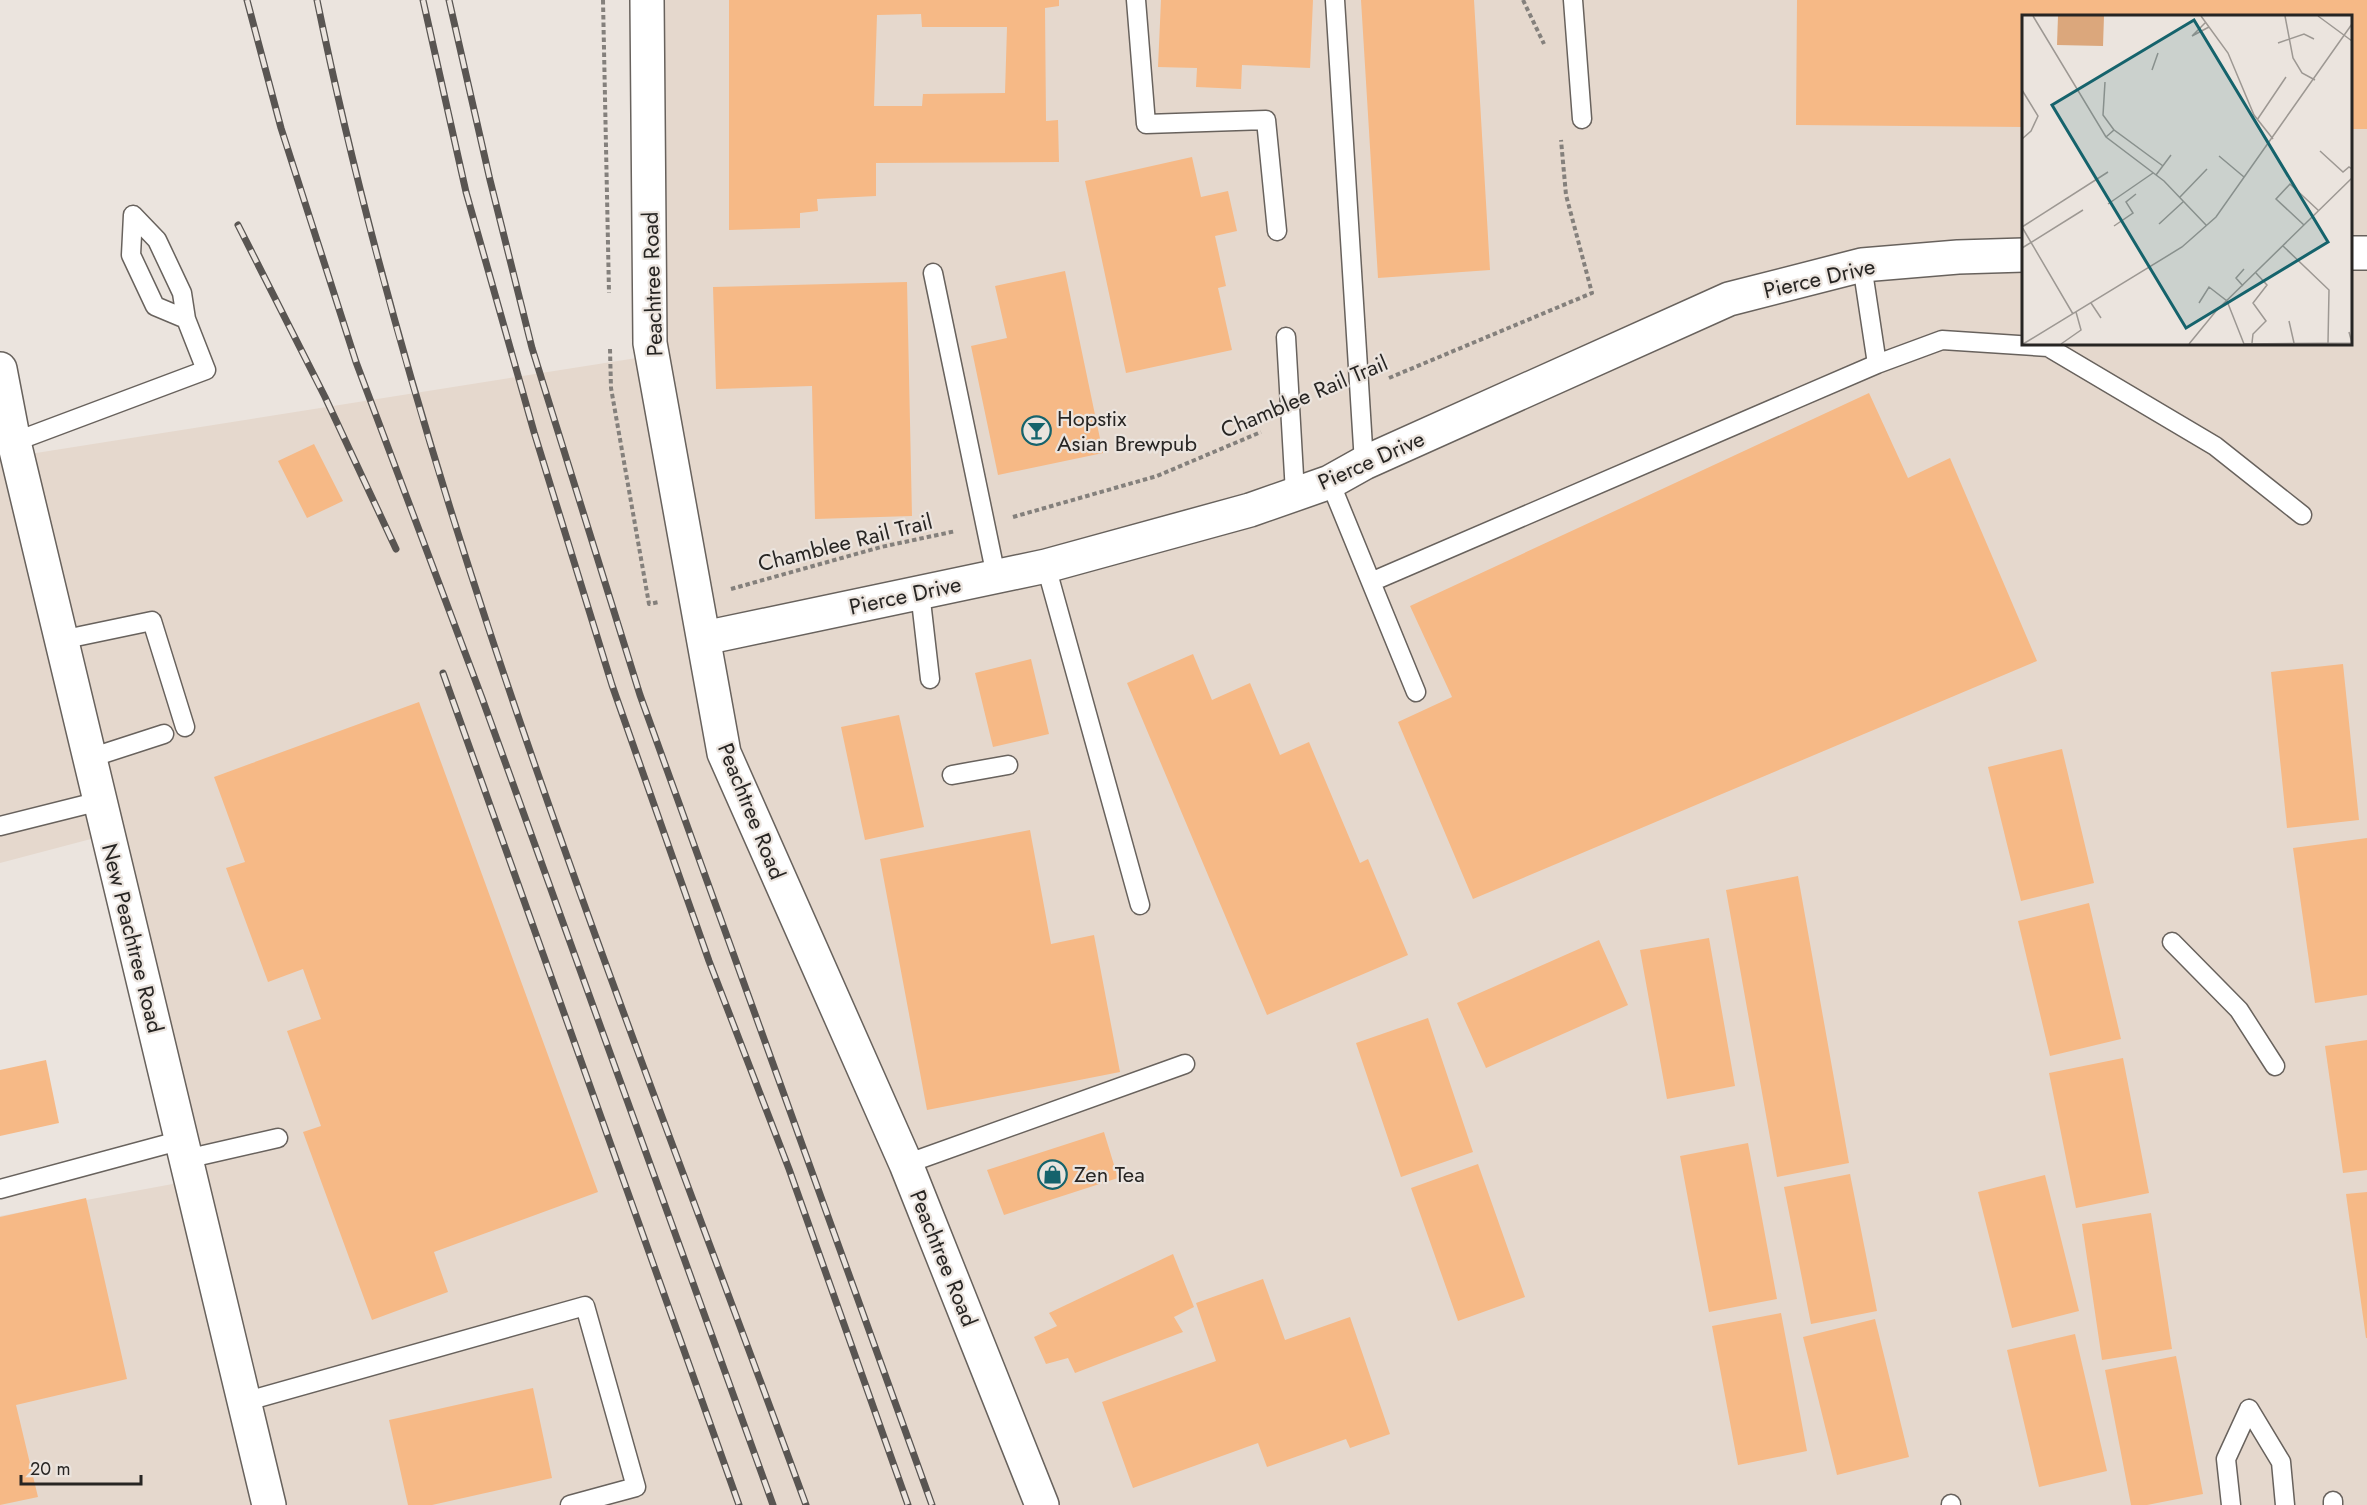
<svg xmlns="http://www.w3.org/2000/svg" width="2367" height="1505" font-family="Jost,sans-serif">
<rect width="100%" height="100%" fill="#ebe4de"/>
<path fill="#e5d8cd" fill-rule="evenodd" d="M 636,0 L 2367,0 L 2367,1505 L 0,1505 L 0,1216 L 205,1178 L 125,830 L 0,863 L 0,402 L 17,456 L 643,357 ZM 2024,16 L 2350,16 L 2350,344 L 2024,344 Z"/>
<path fill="#f6b986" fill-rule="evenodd" d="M 729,0 L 1059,0 L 1059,6 L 1045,8 L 1046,121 L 1058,120 L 1059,162 L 876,163 L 876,196 L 817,199 L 818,211 L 800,213 L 800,228 L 729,230 ZM 921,14 L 922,27 L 1007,27 L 1005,93 L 923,94 L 922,106 L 874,106 L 877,15 Z
M 1161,0 L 1313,0 L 1310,68 L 1242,65 L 1241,89 L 1196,87 L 1197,68 L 1158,67 Z
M 1361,0 L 1474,0 L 1490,270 L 1378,278 Z
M 1797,0 L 2367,0 L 2367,129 L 2350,129 L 2350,16 L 2024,16 L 2024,127 L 1796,125 Z
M 1192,157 L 1201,197 L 1228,191 L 1237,231 L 1215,236 L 1226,286 L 1218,288 L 1232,350 L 1126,373 L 1085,181 Z
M 1065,271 L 1103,453 L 998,475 L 971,346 L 1007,338 L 995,286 Z
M 907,282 L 912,516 L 815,519 L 812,386 L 716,389 L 713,287 Z
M 1869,393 L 1908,478 L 1950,458 L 2037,661 L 1473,899 L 1398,722 L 1452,697 L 1410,606 Z
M 314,444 L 343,501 L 307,518 L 278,461 Z
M 1193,654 L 1212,700 L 1250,683 L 1280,755 L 1309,742 L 1360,863 L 1368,859 L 1408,955 L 1267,1015 L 1127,683 Z
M 1031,659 L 1049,734 L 993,747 L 975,673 Z
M 2343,664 L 2359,820 L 2287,828 L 2271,672 Z
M 419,702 L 598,1192 L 434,1252 L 448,1292 L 372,1320 L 303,1132 L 321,1126 L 287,1031 L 321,1019 L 303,969 L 268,982 L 226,868 L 245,862 L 214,777 Z
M 899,715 L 924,827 L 865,840 L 841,727 Z
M 2062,749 L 2094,883 L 2021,901 L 1988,767 Z
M 1030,830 L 1051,944 L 1094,935 L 1120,1072 L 927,1110 L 880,859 Z
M 2367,838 L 2367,995 L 2315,1003 L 2293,848 Z
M 1798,876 L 1849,1163 L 1777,1177 L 1726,890 Z
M 2089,903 L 2121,1039 L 2050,1056 L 2018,921 Z
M 1709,938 L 1735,1086 L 1667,1099 L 1640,950 Z
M 1599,940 L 1628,1005 L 1486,1068 L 1457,1003 Z
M 1428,1018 L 1473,1152 L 1401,1177 L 1356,1043 Z
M 2367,1040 L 2367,1170 L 2343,1173 L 2325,1046 Z
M 2123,1058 L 2149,1193 L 2076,1208 L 2049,1073 Z
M 46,1060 L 59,1123 L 0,1136 L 0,1070 Z
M 1104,1132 L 1118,1178 L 1004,1215 L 987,1170 Z
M 1748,1143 L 1777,1299 L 1709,1312 L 1680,1156 Z
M 1478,1164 L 1525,1297 L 1458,1321 L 1411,1188 Z
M 1850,1174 L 1877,1311 L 1811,1324 L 1784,1187 Z
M 2045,1175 L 2079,1311 L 2012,1328 L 1978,1192 Z
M 2367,1192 L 2367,1338 L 2366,1338 L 2346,1194 Z
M 86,1198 L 127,1379 L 16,1405 L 38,1497 L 0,1505 L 0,1217 Z
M 2151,1213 L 2172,1349 L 2102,1360 L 2082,1224 Z
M 1173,1254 L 1194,1307 L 1174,1317 L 1183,1332 L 1075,1373 L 1068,1358 L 1046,1364 L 1034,1337 L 1057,1326 L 1049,1313 Z
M 1263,1279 L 1285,1340 L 1350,1317 L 1390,1434 L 1350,1448 L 1346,1439 L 1267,1467 L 1258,1443 L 1133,1488 L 1102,1402 L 1216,1361 L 1196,1303 Z
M 1781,1313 L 1807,1451 L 1738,1465 L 1712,1326 Z
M 1875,1319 L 1909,1457 L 1837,1475 L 1803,1337 Z
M 2075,1334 L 2107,1471 L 2039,1487 L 2007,1350 Z
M 2176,1356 L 2203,1494 L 2147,1505 L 2131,1505 L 2105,1370 Z
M 533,1388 L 552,1478 L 432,1505 L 408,1505 L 389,1420 Z"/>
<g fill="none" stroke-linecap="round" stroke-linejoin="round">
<defs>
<path id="service" d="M 1136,0 L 1146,124 L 1266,120 L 1277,231
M 1335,0 L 1364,463
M 1573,0 L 1582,119
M 133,215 L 131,255 L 155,306 L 186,319
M 933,273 L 996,576
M 1286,337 L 1295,493
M 1877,364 L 1942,340 L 2048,347 L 2215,446 L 2302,515
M 14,442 L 206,370 L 186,319 L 182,293 L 157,240 L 133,215
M 1330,482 L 1416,692
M 1046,566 L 1140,905
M 1371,582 L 1877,364 L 1862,265
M 920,592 L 930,679
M 61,640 L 152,621 L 185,727
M 90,758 L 164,734
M 952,775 L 1008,765
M 0,826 L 100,801
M 2172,942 L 2239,1010 L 2275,1066
M 186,1159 L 278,1138
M 906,1164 L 1185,1064
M 0,1189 L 182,1140
M 244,1402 L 585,1306 L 636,1487 L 570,1505
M 2249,1409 L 2281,1462 L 2285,1505
M 2333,1501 L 2333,1505
M 1951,1505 L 1951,1504
M 2231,1505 L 2226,1459 L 2249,1409"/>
<path id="minor" d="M 2350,253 L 2367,253
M 704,638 L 1046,566 L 1250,510 L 1330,482 L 1364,463 L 1729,299 L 1862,265 L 1958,257 L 2024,255"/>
<path id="tertiary" d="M 647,0 L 650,343 L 724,753 L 906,1164 L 1042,1505
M 0,369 L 14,442 L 269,1505"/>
</defs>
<use href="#service" stroke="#68625d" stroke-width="21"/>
<use href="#minor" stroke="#68625d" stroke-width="36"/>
<use href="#tertiary" stroke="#68625d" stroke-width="36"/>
<path stroke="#84807c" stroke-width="4" stroke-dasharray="4.5 3" stroke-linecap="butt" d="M 603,0 L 609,293
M 1523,0 L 1544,44
M 610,349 L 611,388 L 649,604 L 659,602
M 1389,378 L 1592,293 L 1566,195 L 1561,140
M 1013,517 L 1157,476 L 1261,432
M 731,589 L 881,547 L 956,531"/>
<use href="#service" stroke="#fff" stroke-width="18"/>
<use href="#minor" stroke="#fff" stroke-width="33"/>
<use href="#tertiary" stroke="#fff" stroke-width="33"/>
<defs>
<path id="rail" d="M 247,0 L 281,128 L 356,362 L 482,698 L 773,1505
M 317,0 C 423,518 625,1009 806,1505
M 423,0 L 466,192 L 534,432 L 612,685 L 709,961 L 789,1169 L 908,1505
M 449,0 L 490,180 L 532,348 L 640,695 L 932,1505
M 238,225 L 325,397 L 396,549
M 443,673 L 739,1505"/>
</defs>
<use href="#rail" stroke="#595552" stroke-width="7"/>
<use href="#rail" stroke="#ebe4de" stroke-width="4.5" stroke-dasharray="14" stroke-linecap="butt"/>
</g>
<defs>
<symbol id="bar-ring" viewBox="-11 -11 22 22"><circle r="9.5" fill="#ebe4de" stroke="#15636c" stroke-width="1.5"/><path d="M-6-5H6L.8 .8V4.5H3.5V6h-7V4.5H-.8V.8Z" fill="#15636c"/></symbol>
<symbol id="shop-ring" viewBox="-11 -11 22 22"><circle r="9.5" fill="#ebe4de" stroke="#15636c" stroke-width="1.5"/><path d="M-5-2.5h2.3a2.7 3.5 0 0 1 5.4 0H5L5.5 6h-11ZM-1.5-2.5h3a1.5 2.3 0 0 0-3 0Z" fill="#15636c"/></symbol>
</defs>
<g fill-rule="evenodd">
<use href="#bar-ring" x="1020" y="414" width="33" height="33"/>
<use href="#shop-ring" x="1036" y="1158" width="33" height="33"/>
</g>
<g text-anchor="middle" stroke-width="4.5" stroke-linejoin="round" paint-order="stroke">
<g font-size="22" fill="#272523" stroke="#ebe4de">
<text transform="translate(1819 278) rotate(-13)" y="8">Pierce Drive</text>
<text transform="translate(652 284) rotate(-92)" y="8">Peachtree Road</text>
<text transform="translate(1304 396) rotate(-23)" y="8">Chamblee Rail Trail</text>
<text transform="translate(1371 460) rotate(-24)" y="8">Pierce Drive</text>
<text transform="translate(845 542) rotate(-14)" y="8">Chamblee Rail Trail</text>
<text transform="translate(905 595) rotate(-12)" y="8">Pierce Drive</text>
<text transform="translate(752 811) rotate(68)" y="8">Peachtree Road</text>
<text transform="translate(133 938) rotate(76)" y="8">New Peachtree Road</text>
<text transform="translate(944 1258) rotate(68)" y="8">Peachtree Road</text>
</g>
<g font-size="22" fill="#272523" stroke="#ebe4de" text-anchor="start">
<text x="1057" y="426">Hopstix<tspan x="1057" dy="25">Asian Brewpub</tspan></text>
<text x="1074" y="1182">Zen Tea</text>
</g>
</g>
<g transform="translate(2022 15)">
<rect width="330" height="330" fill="#ebe4de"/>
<path d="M 36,1 L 82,1 L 81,31 L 35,30 Z" fill="#dba77c"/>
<path fill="none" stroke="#9d9893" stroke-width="1.5" d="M 11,1 L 84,122 L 142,166 L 184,210M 179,1 L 206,38 L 232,100 L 251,124M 263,1 L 271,43 L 280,58 L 293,65M 296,1 L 330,26M 170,21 L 187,12M 170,21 L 184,7M 256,28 L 282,19 L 292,24M 130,55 L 136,38M 83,67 L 81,100 L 92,115M 0,75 L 16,101 L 9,116 L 0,124M 235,105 L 264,62M 84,122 L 92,115 L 141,151M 298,136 L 321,157 L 327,152 L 330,154M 197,141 L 222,162M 134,160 L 149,140M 158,182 L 185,154M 86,189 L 131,158M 137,209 L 162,186M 282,210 L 254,184 L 268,169 L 297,196M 92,211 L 111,198 L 104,187 L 114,179M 0,212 L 86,157M 0,212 L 51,299M 261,231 L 307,275 L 306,328M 0,233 L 61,195M 221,271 L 214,263 L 222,254M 69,288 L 79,303M 177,288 L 187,272 L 205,286 L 222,329M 267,306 L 272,328M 230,328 L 231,319 L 244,306 L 231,288 L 245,270 L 234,258M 1,329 L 160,232 L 194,202 L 330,9M 39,329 L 59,315 L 54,297M 167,329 L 194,296 L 330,163M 222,329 L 330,328 L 327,317"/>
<path fill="#15636c" fill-opacity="0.15" stroke="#15636c" stroke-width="3" d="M 172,5 L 306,227 L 164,313 L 30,90 Z"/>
<rect width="330" height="330" fill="none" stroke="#272523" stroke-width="3"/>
</g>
<path d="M21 1475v9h120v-9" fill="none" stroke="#272523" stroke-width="3"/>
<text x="30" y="1475" font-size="18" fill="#272523" stroke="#ebe4de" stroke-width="4.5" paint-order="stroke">20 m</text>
</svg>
